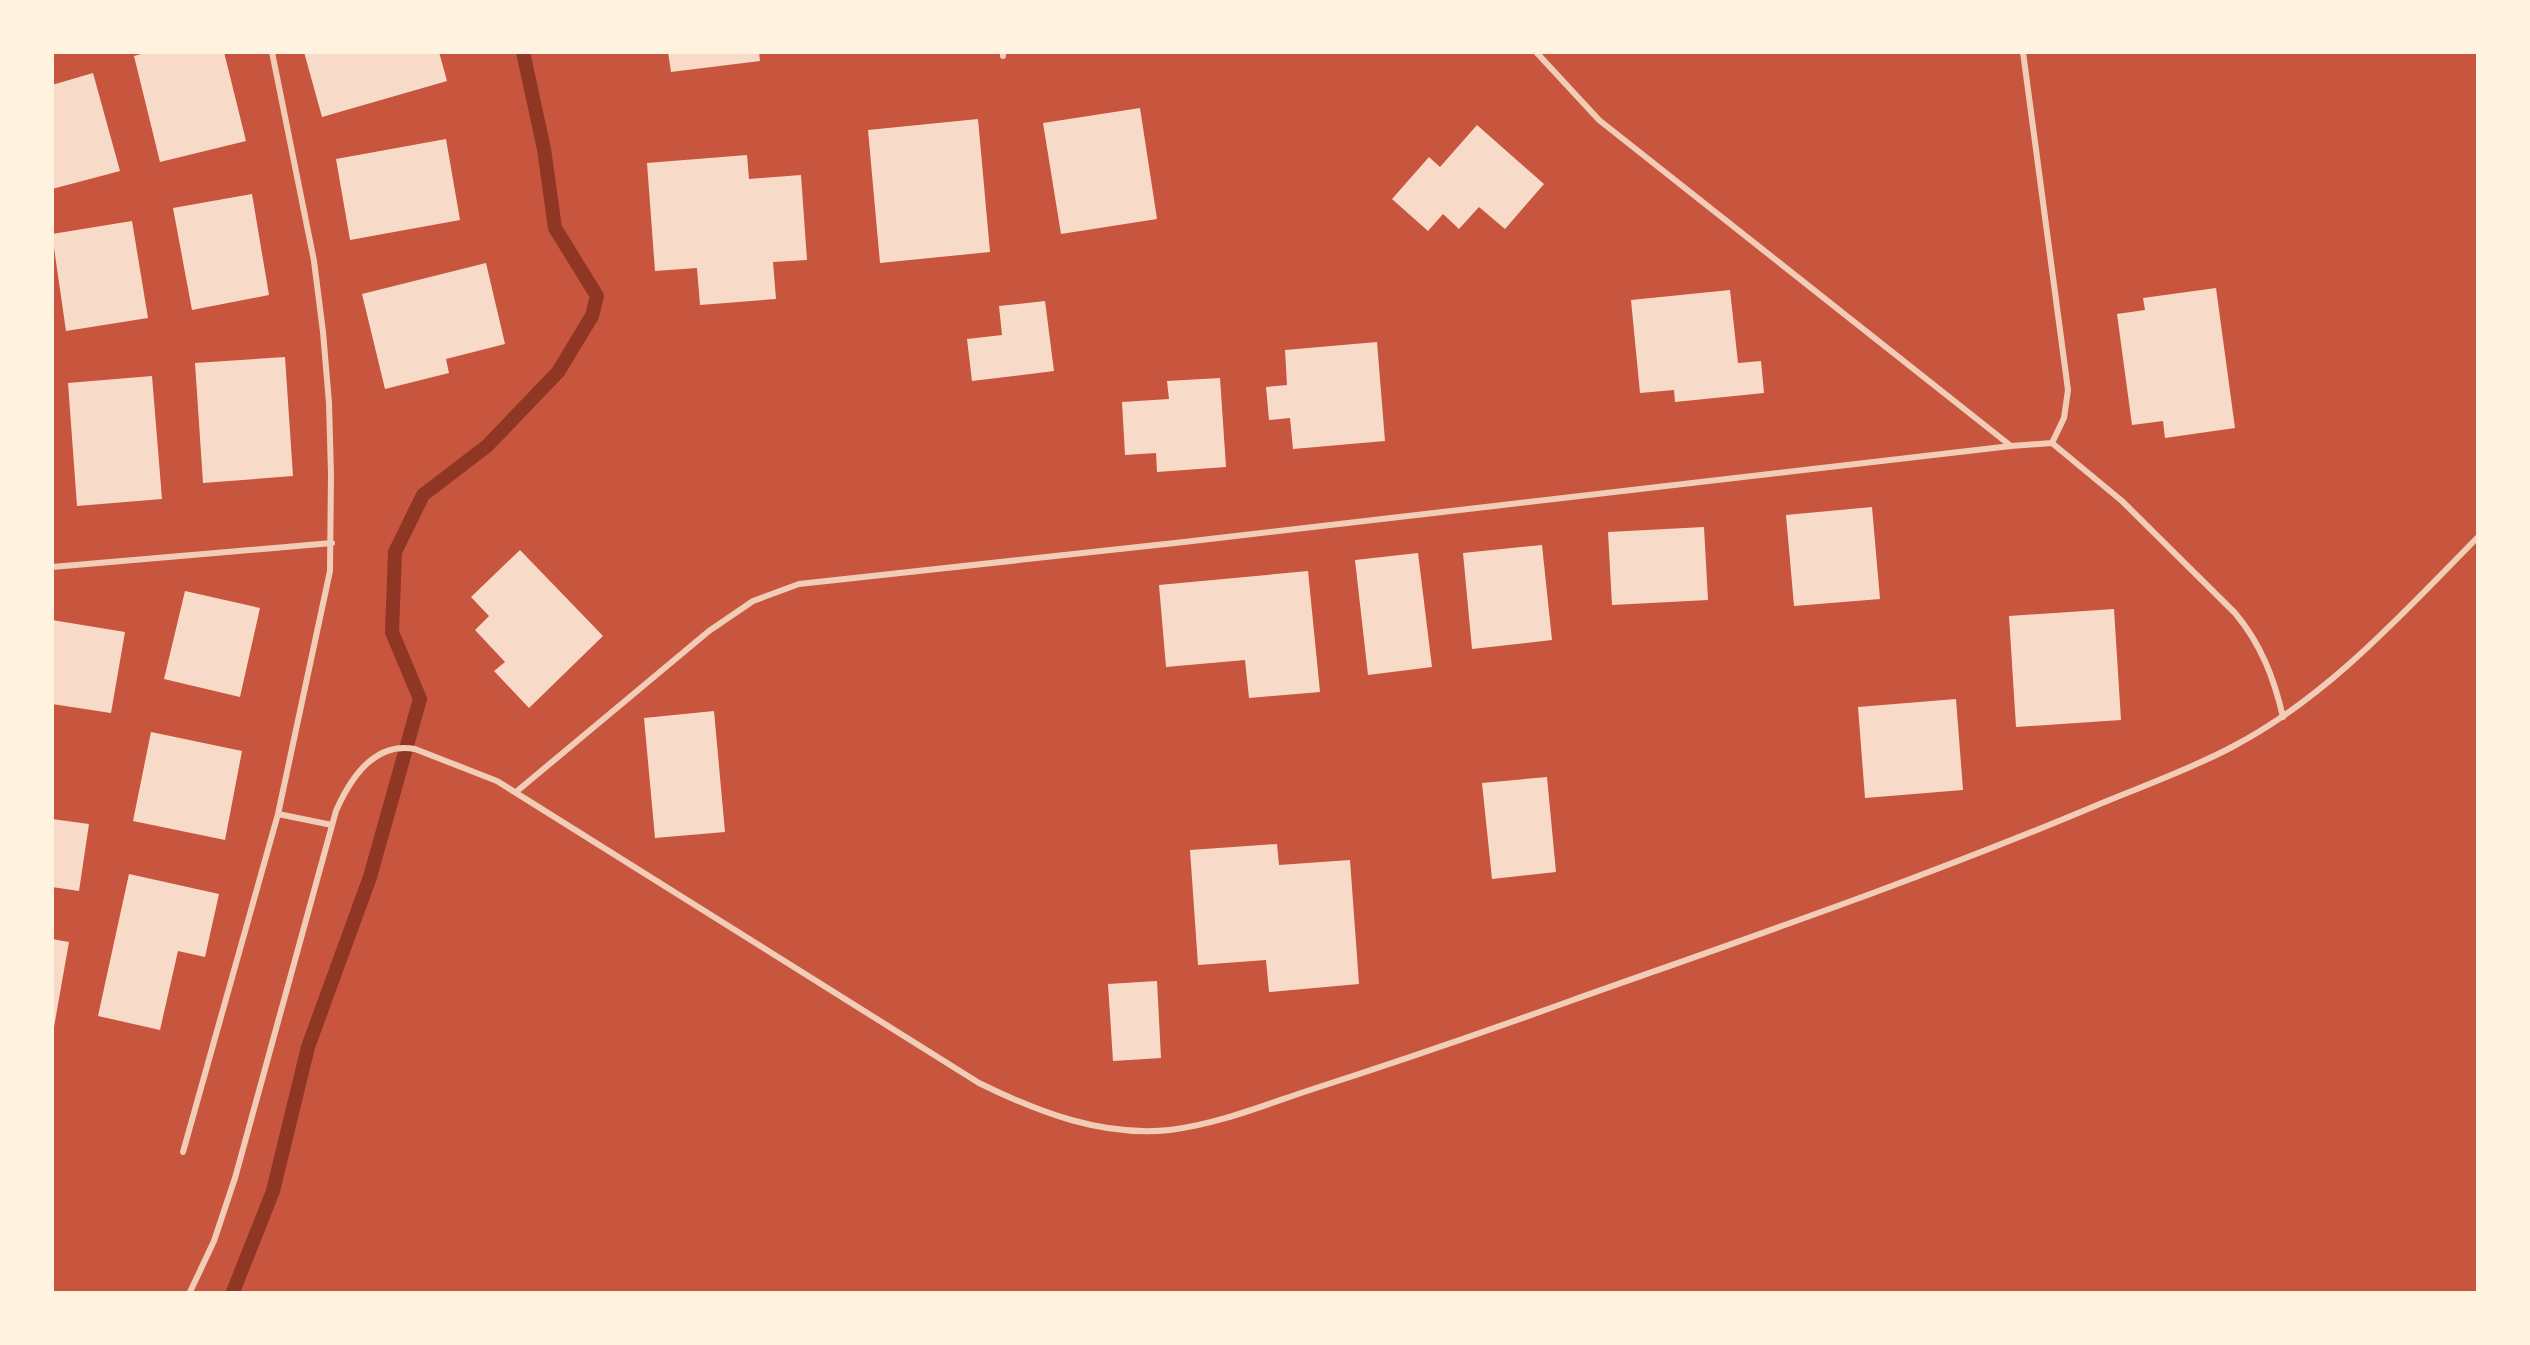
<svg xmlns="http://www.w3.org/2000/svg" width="2530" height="1345" font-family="Figtree,sans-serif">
<rect width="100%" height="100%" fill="#c8553d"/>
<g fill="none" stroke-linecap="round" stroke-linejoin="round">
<path stroke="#8f3625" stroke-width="14" d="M 233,1292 L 273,1191 L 308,1047 L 370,877 L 420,699 L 392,632 L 395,552 L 423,495 L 487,446 L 558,372 L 592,316 L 597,296 L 555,228 L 544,149 L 523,52"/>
</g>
<path fill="#f7dbc8" d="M 148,52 L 224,52 L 246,141 L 160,162 L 134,56 Z
M 304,52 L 439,52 L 447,81 L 322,117 Z
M 668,52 L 759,52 L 760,61 L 671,72 Z
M 93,73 L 120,171 L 52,189 L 52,85 Z
M 1140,108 L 1157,219 L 1061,234 L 1043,123 Z
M 978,119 L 990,252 L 880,263 L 868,130 Z
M 1477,125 L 1544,184 L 1505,229 L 1479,207 L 1459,229 L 1443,214 L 1428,231 L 1392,199 L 1429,157 L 1440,167 Z
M 446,139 L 460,220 L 350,240 L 336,159 Z
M 747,155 L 749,179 L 801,175 L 807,260 L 773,262 L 776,299 L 700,305 L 697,268 L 655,271 L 647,163 Z
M 252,194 L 269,295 L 192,310 L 173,208 Z
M 132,221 L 148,318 L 66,331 L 52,234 Z
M 486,263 L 505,344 L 446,359 L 449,373 L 385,389 L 362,294 Z
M 2216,288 L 2235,428 L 2165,438 L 2163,421 L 2132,425 L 2117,314 L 2145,310 L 2143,298 Z
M 1730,290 L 1738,363 L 1761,361 L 1764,393 L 1675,402 L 1674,390 L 1640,393 L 1631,300 Z
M 1045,301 L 1054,371 L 972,381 L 967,339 L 1002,335 L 999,306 Z
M 1377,342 L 1385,441 L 1293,449 L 1290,418 L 1269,420 L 1266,387 L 1287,385 L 1285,350 Z
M 285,357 L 293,476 L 203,483 L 195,363 Z
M 152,376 L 162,499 L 77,506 L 68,383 Z
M 1220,378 L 1226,467 L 1157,472 L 1156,453 L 1125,455 L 1122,402 L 1169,399 L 1167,381 Z
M 1872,507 L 1880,599 L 1794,606 L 1786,515 Z
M 1704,527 L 1708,600 L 1612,605 L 1608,532 Z
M 1542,545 L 1552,640 L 1472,649 L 1463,553 Z
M 520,550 L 603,636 L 529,708 L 494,671 L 505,662 L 475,630 L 489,616 L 471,597 Z
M 1418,553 L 1432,667 L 1368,675 L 1355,560 Z
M 1308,571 L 1320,692 L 1249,698 L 1245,660 L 1166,667 L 1159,585 Z
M 185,591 L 260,608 L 240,697 L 164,679 Z
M 2114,609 L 2121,720 L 2016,727 L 2009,616 Z
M 52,620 L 125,632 L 111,713 L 52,704 Z
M 1956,699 L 1963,790 L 1865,798 L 1858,707 Z
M 714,711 L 725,832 L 655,838 L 644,718 Z
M 151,732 L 242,751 L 225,840 L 133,821 Z
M 1547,777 L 1556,872 L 1492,879 L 1482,783 Z
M 52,819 L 89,824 L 79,891 L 52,887 Z
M 1277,844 L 1279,865 L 1350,860 L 1359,984 L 1269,992 L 1266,960 L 1198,965 L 1190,850 Z
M 129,874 L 219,894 L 205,957 L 178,951 L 160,1030 L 98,1016 Z
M 52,939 L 69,942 L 54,1027 L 52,1027 Z
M 1157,981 L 1161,1058 L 1113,1061 L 1108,984 Z"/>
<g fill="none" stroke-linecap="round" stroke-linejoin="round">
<path stroke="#f1ccb7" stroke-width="6" d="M 1003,52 L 1003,56
M 1536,52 L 1599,120 L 2011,446
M 2023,52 L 2068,390 L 2064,418 L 2052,443
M 2052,443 L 2122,501 L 2235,613 C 2261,644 2274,678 2283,717
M 52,567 L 332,543
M 516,792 L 709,631 L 753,601 L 799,584 L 1184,542 L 2011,446 L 2052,443
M 278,814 L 332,825
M 183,1152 L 278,814 L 330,571 L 331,474 L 329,403 L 323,332 L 314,261 L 272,52
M 190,1292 L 214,1241 L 235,1178 L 336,811 C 350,779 374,741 415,749 L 497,781 L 979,1083 C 1038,1112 1102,1137 1170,1130 C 1219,1124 1267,1104 1313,1089 C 1400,1061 1487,1031 1573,1000 C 1748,938 1924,878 2095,806 C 2140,787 2189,770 2232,747 C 2328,697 2403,613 2478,537"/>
</g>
<rect width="2530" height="1345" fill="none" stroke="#fff3e0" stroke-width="108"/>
</svg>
